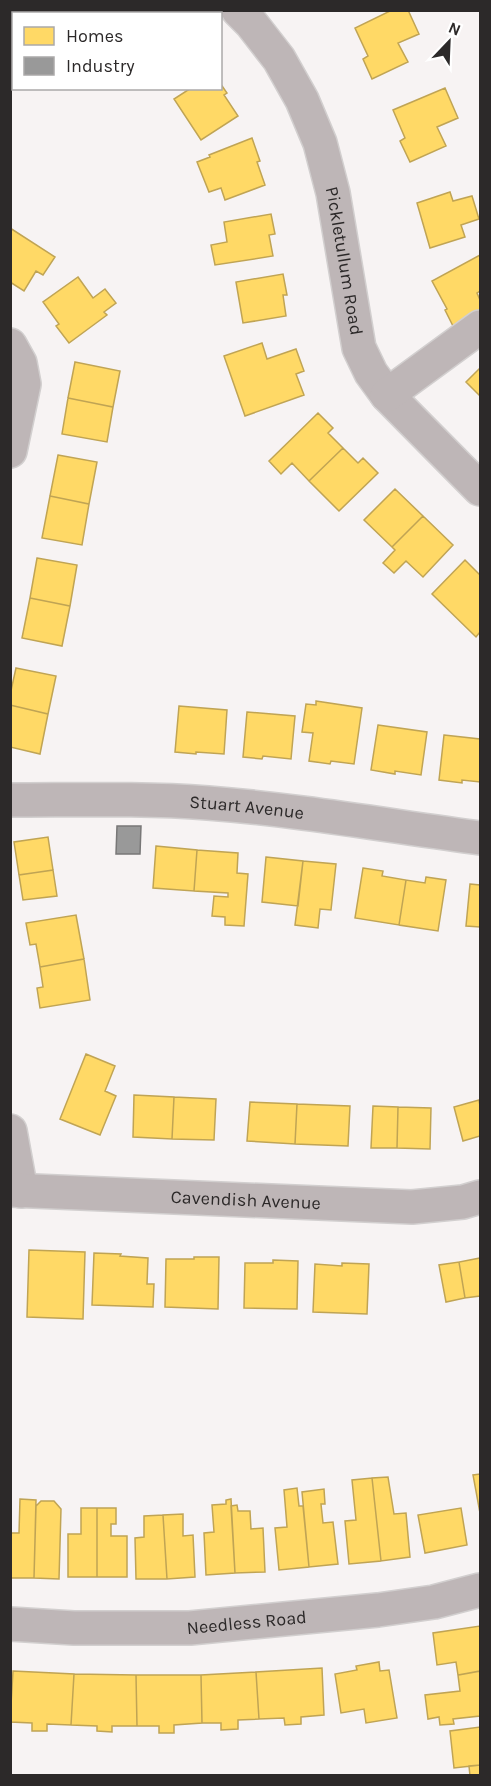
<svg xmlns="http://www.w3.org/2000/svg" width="491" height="1786" font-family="Karla,sans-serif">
<rect width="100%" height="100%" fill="#f7f3f3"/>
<path fill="#ffd966" stroke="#c0a454" stroke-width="1.5" d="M 75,10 L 136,10 L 134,14 L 73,14 Z
M 392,10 L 408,10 L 419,34 L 398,43 L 408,62 L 372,79 L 363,59 L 368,56 L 355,28 Z
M 220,83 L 227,93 L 224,95 L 238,116 L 201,140 L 174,99 L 191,88 L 220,88 Z
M 445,88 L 458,118 L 437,127 L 446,146 L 410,162 L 400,141 L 405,138 L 393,110 Z
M 252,138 L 260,161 L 257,162 L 265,185 L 225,200 L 221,188 L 209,192 L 197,162 L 210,157 L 209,155 Z
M 450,192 L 453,201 L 472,196 L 479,219 L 461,225 L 465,237 L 430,248 L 417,203 Z
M 271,214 L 275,234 L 269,235 L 273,256 L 215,265 L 211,245 L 227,242 L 224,222 Z
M 10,228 L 55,257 L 43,275 L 36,271 L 24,291 L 10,282 Z
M 480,255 L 480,291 L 477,293 L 480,300 L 480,316 L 455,330 L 445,310 L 447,309 L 432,281 Z
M 283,274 L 287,295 L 283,295 L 286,316 L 243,323 L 236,282 Z
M 78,277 L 93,298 L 105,289 L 116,303 L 104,312 L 107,315 L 69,343 L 56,326 L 59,324 L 43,302 Z
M 262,343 L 267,359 L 296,349 L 304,371 L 296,374 L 304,395 L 245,416 L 224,356 Z
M 75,362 L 120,371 L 113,407 L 68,398 Z
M 480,368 L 480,396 L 466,382 Z
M 68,398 L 113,407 L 107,442 L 62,434 Z
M 318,413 L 333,428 L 328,433 L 343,448 L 309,481 L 292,463 L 281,474 L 269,461 Z
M 343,448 L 358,463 L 363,458 L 378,473 L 339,511 L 309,481 Z
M 58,455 L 97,462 L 89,504 L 50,496 Z
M 395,489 L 423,516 L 392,547 L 364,520 Z
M 50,496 L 89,504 L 82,545 L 42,538 Z
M 423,516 L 453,545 L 423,577 L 406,561 L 394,573 L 383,563 L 395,550 L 392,547 Z
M 37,558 L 77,565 L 70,606 L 30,598 Z
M 465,560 L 480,575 L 480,632 L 476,637 L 432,594 Z
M 30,598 L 70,606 L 62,646 L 22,638 Z
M 16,668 L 56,676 L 48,714 L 10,705 L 10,695 Z
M 316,701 L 362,708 L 354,764 L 331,761 L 330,764 L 309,761 L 313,733 L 302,732 L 306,704 L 316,705 Z
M 10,705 L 48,714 L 40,754 L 10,747 Z
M 179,706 L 227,710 L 224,754 L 196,752 L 196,754 L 175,752 Z
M 247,712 L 295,716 L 291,759 L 263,756 L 262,759 L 243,757 Z
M 378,725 L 427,732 L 421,775 L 395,771 L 395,774 L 371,770 Z
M 444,735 L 480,739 L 480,782 L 462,780 L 462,783 L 439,780 Z
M 48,837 L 53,870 L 19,875 L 14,842 Z
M 156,846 L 197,850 L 194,891 L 153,888 Z
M 197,850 L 238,853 L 237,873 L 248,874 L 244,926 L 225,925 L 225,917 L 212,916 L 214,896 L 228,897 L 228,893 L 194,891 Z
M 266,857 L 303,861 L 298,906 L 262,902 Z
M 303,861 L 336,864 L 331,910 L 320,909 L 318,928 L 295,925 Z
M 363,868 L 383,871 L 382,876 L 406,880 L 399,925 L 355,918 Z
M 53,870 L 57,896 L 23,900 L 19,875 Z
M 426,877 L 446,880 L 438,931 L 399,925 L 406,880 L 425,883 Z
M 470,884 L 480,885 L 480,927 L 466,926 Z
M 76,915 L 84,959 L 40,967 L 36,944 L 30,945 L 26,923 Z
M 84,959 L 90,1000 L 40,1008 L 37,988 L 43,987 L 40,967 Z
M 86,1054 L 115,1066 L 105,1091 L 116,1096 L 100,1135 L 60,1119 Z
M 134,1095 L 174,1097 L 172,1139 L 133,1137 Z
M 174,1097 L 216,1099 L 214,1140 L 172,1139 Z
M 479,1100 L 480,1106 L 480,1136 L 463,1141 L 454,1107 Z
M 250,1102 L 297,1104 L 295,1144 L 247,1141 Z
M 297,1104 L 350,1106 L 348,1146 L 295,1144 Z
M 373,1106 L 398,1107 L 397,1148 L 371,1148 Z
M 398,1107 L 431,1108 L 430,1149 L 397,1148 Z
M 29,1250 L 85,1252 L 83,1319 L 27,1317 Z
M 94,1253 L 121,1254 L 120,1256 L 148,1258 L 147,1284 L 154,1284 L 153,1307 L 92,1305 Z
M 194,1257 L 219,1257 L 218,1309 L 165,1307 L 166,1259 L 194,1259 Z
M 480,1258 L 480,1296 L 465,1298 L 459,1262 Z
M 273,1260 L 298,1261 L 297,1309 L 244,1308 L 245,1263 L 273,1263 Z
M 459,1262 L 465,1298 L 446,1302 L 439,1265 Z
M 342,1263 L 369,1264 L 367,1314 L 313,1312 L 315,1264 L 342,1266 Z
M 480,1474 L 480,1513 L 473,1475 Z
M 388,1477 L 394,1514 L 406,1513 L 410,1557 L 381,1561 L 372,1478 Z
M 372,1478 L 381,1561 L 349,1564 L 345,1521 L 356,1520 L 352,1480 Z
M 297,1488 L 299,1506 L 303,1506 L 309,1567 L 279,1570 L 275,1528 L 287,1527 L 284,1490 Z
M 324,1489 L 325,1504 L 321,1504 L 323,1523 L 333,1522 L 338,1564 L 309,1567 L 302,1492 Z
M 20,1499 L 36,1500 L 34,1578 L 10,1578 L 10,1533 L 19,1533 Z
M 231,1499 L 235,1573 L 206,1575 L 204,1533 L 214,1532 L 212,1505 L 226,1504 L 226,1500 Z
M 41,1501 L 54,1501 L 61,1509 L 59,1579 L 34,1578 L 36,1506 Z
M 237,1505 L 238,1511 L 250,1511 L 251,1529 L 263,1528 L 265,1572 L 235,1573 L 231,1506 Z
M 81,1508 L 97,1508 L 97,1577 L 68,1577 L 68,1534 L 81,1534 Z
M 97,1508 L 116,1508 L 116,1524 L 111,1524 L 111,1536 L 127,1536 L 127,1577 L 97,1577 Z
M 461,1508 L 467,1545 L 425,1553 L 418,1515 Z
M 183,1514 L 183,1536 L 193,1535 L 195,1577 L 167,1579 L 163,1515 Z
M 163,1515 L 167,1579 L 136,1579 L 135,1538 L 144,1537 L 144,1516 Z
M 480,1626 L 480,1671 L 458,1675 L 456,1662 L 437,1665 L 433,1633 Z
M 379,1662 L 380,1671 L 389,1670 L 397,1718 L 366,1723 L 364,1709 L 341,1713 L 335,1674 L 357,1670 L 356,1666 Z
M 322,1668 L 324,1715 L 301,1717 L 301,1724 L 285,1725 L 284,1718 L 259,1719 L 256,1672 Z
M 13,1671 L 74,1674 L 71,1725 L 47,1724 L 47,1731 L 32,1731 L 32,1723 L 10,1722 Z
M 480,1671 L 480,1716 L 453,1719 L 454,1724 L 440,1725 L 439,1717 L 428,1719 L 425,1695 L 460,1691 L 458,1675 Z
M 256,1672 L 259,1719 L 238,1720 L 238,1729 L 221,1730 L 221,1723 L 202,1723 L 201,1675 Z
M 74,1674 L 136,1675 L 137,1726 L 112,1726 L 112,1732 L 97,1731 L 97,1726 L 71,1725 Z
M 136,1675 L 201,1675 L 202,1723 L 174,1725 L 174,1733 L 159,1733 L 159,1726 L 137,1726 Z
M 480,1727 L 480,1765 L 454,1768 L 450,1731 Z
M 480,1765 L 480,1776 L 470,1776 L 469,1766 Z"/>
<path fill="#999" stroke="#787777" stroke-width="1.5" d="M 117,826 L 141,826 L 140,854 L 116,854 Z"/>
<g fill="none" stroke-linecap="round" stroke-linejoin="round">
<defs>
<g id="minor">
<path id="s1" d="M 238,10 L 251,23 L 279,59 L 302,100 L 320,143 L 333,193 L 359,348 L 371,373 L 387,395 L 480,489"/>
<path d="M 10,345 L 20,363 L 24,384 L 10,451"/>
<path d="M 387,395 L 480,327"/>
<path id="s2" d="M 10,800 C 76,800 142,798 208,803 C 299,810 390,826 480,838"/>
<path d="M 10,1131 L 21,1191"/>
<path id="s3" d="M 10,1190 L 412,1207 L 463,1202 L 480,1197"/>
<path id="s4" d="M 10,1624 L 74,1628 L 190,1628 L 378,1610 L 434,1602 L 480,1590"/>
</g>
</defs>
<use href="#minor" stroke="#d2cfcf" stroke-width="36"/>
<use href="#minor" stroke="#beb6b7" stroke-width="33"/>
</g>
<g text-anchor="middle" stroke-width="6" stroke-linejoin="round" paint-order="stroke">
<g font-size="18" fill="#2c2929" stroke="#fff">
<text dy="6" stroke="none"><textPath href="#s1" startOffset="278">Pickletullum Road</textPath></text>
<text dy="6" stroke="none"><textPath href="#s2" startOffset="237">Stuart Avenue</textPath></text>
<text dy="6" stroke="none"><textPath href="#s3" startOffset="236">Cavendish Avenue</textPath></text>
<text dy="6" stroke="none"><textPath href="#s4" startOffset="237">Needless Road</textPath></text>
</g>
</g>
<rect width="491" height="1786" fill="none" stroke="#2c2929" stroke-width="24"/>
<rect x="12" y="12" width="210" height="78" fill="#ffffff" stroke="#aba9a9" stroke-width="1.5"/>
<rect x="24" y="27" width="30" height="18" fill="#ffd966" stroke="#aba9a9" stroke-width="1.5"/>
<text x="66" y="42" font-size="18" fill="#2c2929">Homes</text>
<rect x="24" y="57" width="30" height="18" fill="#999999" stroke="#aba9a9" stroke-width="1.5"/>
<text x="66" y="72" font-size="18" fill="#2c2929">Industry</text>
<g transform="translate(449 42) rotate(23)" stroke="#ffffff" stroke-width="4.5" paint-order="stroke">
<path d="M0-4.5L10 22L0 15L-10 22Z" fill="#2c2929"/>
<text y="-9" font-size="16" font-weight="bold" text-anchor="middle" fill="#2c2929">N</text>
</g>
</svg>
